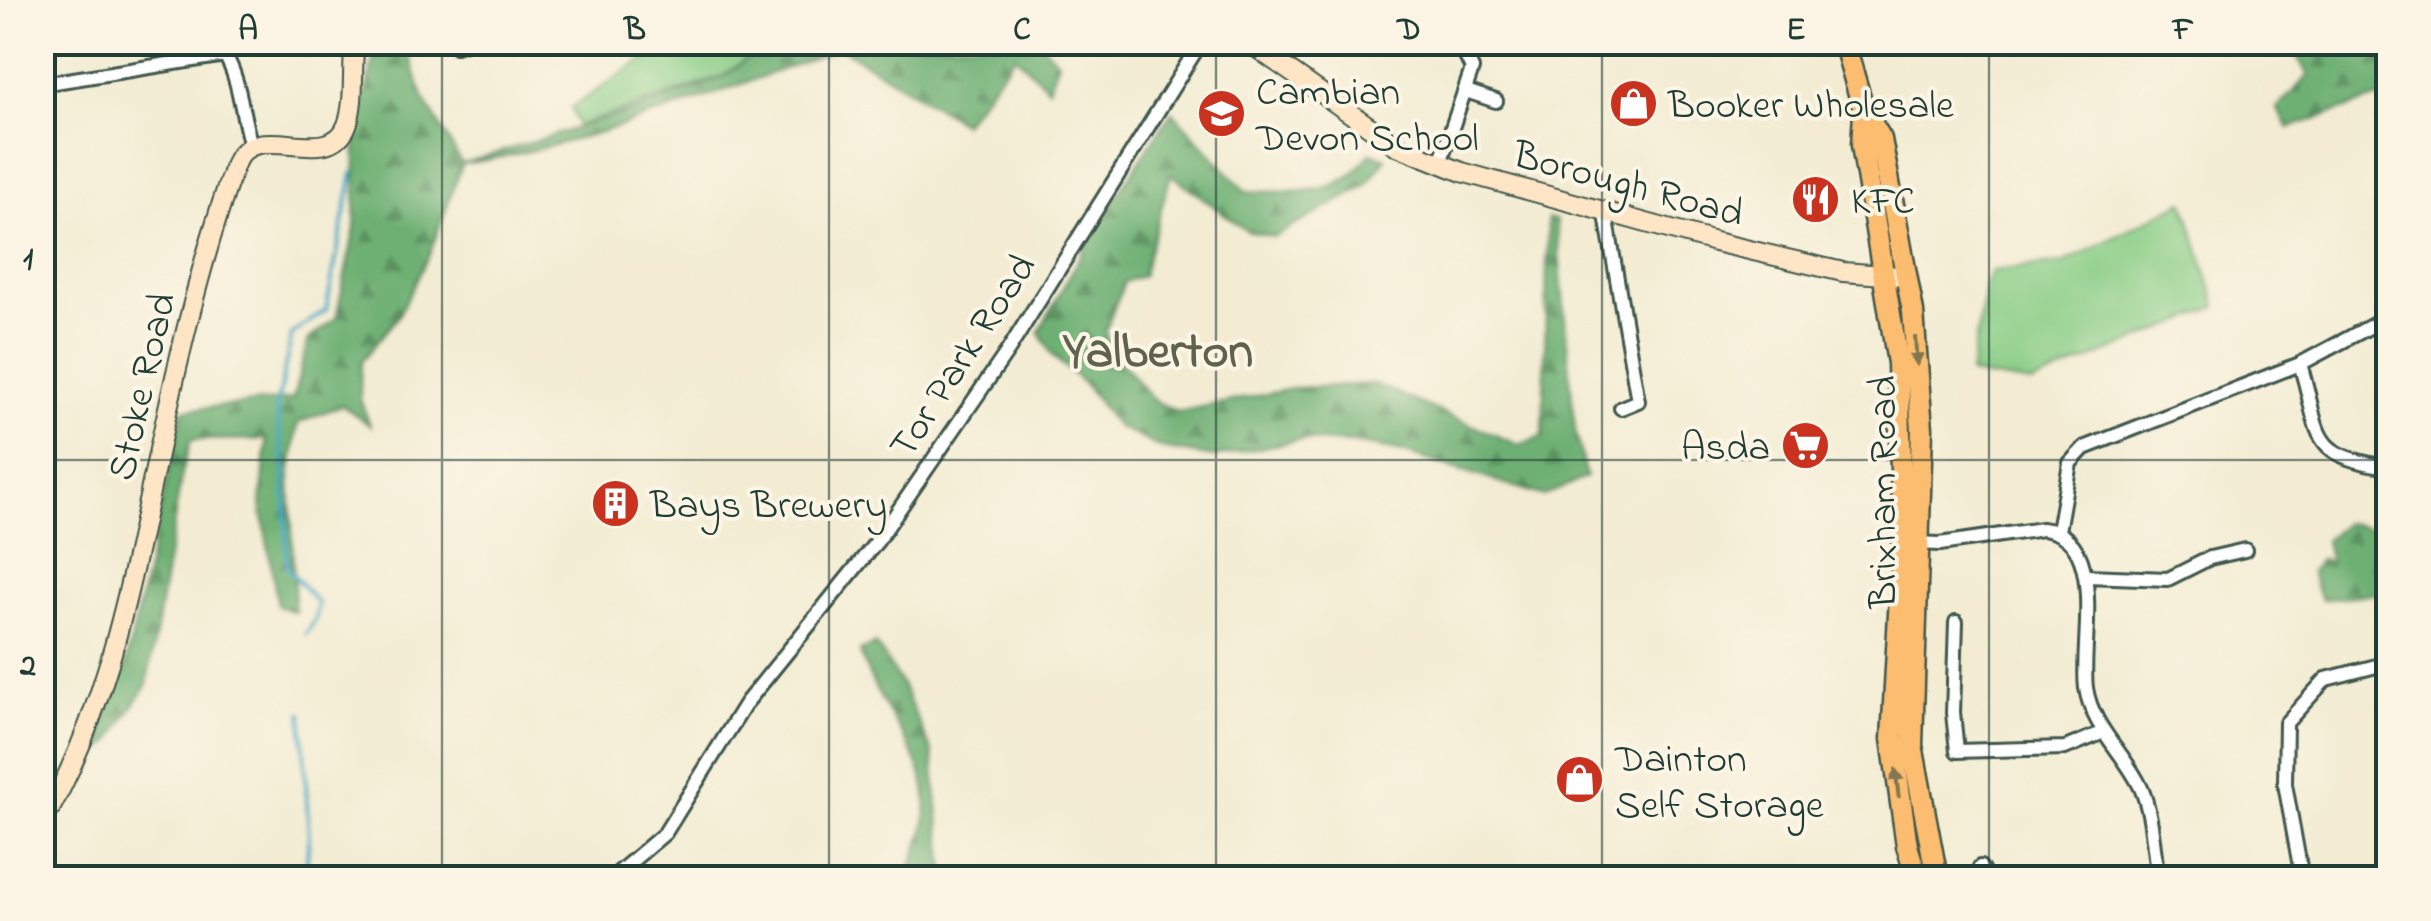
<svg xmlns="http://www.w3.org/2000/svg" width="2431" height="921" font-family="'Indie Flower',sans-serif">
<defs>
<pattern id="forest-firs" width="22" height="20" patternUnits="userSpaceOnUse" patternTransform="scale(2.5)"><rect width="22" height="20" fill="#6eb073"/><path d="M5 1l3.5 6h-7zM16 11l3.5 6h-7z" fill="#5a905f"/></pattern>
</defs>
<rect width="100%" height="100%" fill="#fcf5e5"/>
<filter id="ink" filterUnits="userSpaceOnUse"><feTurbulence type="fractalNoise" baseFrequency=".01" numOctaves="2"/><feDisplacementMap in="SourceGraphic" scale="20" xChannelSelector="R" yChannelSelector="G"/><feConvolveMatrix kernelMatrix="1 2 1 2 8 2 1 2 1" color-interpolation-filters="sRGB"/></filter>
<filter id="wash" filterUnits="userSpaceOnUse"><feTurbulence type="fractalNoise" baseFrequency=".0048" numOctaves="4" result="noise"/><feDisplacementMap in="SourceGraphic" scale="40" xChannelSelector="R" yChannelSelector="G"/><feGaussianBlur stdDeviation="2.25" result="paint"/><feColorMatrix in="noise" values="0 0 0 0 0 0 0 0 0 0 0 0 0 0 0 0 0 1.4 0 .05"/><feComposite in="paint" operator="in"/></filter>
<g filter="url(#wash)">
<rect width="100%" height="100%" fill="#f3ecd3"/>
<path fill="#89cd86" stroke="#54855d" stroke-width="2.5" d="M 668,43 L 768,43 L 723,76 L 578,126 L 571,108 Z
M 2184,201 L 2217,307 L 2032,384 L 1970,374 L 1986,283 L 1992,271 L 2064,263 Z"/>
<path fill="url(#forest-firs)" stroke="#467654" stroke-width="2.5" d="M 377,43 L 405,43 L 423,97 L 462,164 L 647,106 L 723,77 L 768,43 L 1040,43 L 1058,62 L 1048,88 L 1015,55 L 963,123 L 841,48 C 716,93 593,144 462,164 L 430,253 L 398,316 L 361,362 L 360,399 L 370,425 L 342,405 L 298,423 L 290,478 L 295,612 L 278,606 L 261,504 L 267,439 L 191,440 L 182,472 L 147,684 L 109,744 L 89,759 L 125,667 L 183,410 L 293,399 L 308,340 L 336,318 L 355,228 L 356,135 Z
M 2297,43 L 2388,43 L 2388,95 L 2289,128 L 2277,108 L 2309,75 L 2296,55 Z
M 1172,111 L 1246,192 C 1298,190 1341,200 1370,153 L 1386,158 L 1365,187 L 1274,237 L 1247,231 L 1171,174 L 1142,276 L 1124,282 L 1105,332 L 1116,356 L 1153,400 L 1178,412 L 1296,388 L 1374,384 L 1519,445 L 1543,436 L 1548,219 L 1556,220 L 1575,430 L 1586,477 L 1544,496 L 1399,451 L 1353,443 L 1299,440 L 1214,457 L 1161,448 L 1116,426 L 1085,385 L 1053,356 L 1039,332 L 1092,234 Z
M 2345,523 L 2388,531 L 2388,592 L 2321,600 L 2310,571 L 2321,559 L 2330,564 L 2325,540 Z
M 876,644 L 903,687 L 932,752 L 946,878 L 904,878 C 964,773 889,742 860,651 Z"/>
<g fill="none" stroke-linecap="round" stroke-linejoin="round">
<path stroke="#43a8c3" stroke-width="4" d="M 306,634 L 315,620 L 318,603 L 287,568 L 285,468 L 276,408 L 292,334 L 326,310 L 353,173
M 302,713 L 309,839 L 305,878"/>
</g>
</g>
<g filter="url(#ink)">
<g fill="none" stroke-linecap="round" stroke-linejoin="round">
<defs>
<path id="street" d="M 456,46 L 467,42
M 42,84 L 225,55 C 241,82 241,115 251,145
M 1466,91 L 1496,101
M 1440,163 L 1472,69 L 1459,42
M 1606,215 L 1638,401 L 1621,408
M 2300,364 C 2322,434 2305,455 2388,467
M 2058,531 L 2070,463 L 2084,448 L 2300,364 L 2388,317
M 1915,543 L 1940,544 L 2042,529 C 2109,536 2080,641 2086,688 C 2092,728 2125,753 2141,788 C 2153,815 2153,850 2158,878
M 2087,576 L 2168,579 L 2210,558 L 2245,550
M 1956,622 L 1953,713 L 1957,751 L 2065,748 L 2104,732
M 1980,867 L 1986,878
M 612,878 L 665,833 L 746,703 L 878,540 L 1009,349 L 1201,42
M 2302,878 L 2285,784 L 2286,723 L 2326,679 L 2388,663"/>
<path id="secondary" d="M 1248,42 L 1397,146 L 1462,172 L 1715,242 L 1843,272 L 1897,276
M 42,823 C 104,718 128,596 153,478 C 175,373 199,265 235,164 C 253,116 329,172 347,125 C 356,101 351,68 355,42"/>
<path id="primary" d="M 1844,42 L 1864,111 L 1881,139 L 1913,312 L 1922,429 L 1912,745 L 1937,878
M 1864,113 L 1862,145 L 1898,363 L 1903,542 L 1892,739 L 1907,846 L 1917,878"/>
</defs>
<use href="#street" stroke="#3f574c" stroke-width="18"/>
<use href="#secondary" stroke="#3f574c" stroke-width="22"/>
<use href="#primary" stroke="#3f574c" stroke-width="25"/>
<use href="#street" stroke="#fff" stroke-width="12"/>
<use href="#secondary" stroke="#fee5c5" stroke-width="18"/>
<use href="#primary" stroke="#fcbd6f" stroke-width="20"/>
</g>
<defs><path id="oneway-solid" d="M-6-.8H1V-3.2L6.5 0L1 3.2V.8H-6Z" transform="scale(2.5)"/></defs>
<g fill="#82774f">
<use href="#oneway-solid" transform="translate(1916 351) rotate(86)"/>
<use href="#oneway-solid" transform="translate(1897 783) rotate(-97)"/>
</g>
</g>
<path fill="none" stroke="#1f3d34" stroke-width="2.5" stroke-opacity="0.55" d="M 442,42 L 442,878M 829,42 L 829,878M 1216,42 L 1216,878M 1602,42 L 1602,878M 1989,42 L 1989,878M 42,460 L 2388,460"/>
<defs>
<symbol id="shop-disc" viewBox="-11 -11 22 22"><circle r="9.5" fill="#c8321e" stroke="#fcf5e5"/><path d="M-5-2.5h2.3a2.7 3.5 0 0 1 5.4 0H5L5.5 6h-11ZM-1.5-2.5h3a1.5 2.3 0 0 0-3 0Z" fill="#fff"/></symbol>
<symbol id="school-disc" viewBox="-11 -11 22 22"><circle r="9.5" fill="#c8321e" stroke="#fcf5e5"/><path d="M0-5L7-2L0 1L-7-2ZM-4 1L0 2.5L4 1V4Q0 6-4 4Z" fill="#fff"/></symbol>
<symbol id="restaurant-disc" viewBox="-11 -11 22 22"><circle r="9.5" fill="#c8321e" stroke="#fcf5e5"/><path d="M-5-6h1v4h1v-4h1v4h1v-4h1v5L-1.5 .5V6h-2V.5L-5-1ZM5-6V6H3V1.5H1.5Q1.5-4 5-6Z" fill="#fff"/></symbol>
<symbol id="supermarket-disc" viewBox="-11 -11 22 22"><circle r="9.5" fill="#c8321e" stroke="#fcf5e5"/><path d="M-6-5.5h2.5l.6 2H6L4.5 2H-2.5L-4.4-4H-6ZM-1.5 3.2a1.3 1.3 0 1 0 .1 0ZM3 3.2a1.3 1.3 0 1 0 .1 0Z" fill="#fff"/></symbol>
<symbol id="building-disc" viewBox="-11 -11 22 22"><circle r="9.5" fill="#c8321e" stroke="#fcf5e5"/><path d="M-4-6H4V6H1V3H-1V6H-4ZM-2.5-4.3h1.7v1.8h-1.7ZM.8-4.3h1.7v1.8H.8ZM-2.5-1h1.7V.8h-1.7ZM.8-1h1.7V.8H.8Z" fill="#fff"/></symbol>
</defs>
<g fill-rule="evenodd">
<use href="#shop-disc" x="1606" y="76" width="55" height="55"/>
<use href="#school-disc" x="1194" y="86" width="55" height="55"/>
<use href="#restaurant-disc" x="1788" y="172" width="55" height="55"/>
<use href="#supermarket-disc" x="1778" y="418" width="55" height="55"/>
<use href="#building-disc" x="588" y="476" width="55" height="55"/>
<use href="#shop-disc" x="1552" y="752" width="55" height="55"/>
</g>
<g text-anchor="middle" stroke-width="8" stroke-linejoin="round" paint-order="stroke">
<g font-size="40" fill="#1f3d34" stroke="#fcf5e5" text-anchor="start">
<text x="1256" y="104">Cambian<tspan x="1256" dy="46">Devon School</tspan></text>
<text x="1668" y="117">Booker Wholesale</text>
<text x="1851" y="213">KFC</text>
<text x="1770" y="459" text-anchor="end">Asda</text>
<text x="650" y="517">Bays Brewery</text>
<text x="1615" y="771">Dainton<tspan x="1615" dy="46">Self Storage</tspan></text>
</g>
<g font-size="40" fill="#1f3d34" stroke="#fcf5e5">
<text transform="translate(1629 182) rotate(15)" y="14">Borough Road</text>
<text transform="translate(961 355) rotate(-57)" y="14">Tor Park Road</text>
<text transform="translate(140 386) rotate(-77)" y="14">Stoke Road</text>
<text transform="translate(1881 492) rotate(-90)" y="14">Brixham Road</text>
</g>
<g font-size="50" font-weight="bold" fill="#5f634e" stroke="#fcf5e5">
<text x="1158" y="366">Yalberton</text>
</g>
</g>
<rect width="2431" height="921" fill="none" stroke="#fcf5e5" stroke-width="110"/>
<rect x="55" y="55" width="2321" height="811" fill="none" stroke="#1f3d34" stroke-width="4"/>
<g font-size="32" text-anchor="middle" font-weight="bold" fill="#1f3d34">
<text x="248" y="39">A</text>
<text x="635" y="39">B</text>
<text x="1022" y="39">C</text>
<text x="1409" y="39">D</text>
<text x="1796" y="39">E</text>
<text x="2183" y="39">F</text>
<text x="28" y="269">1</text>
<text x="28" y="675">2</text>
</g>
</svg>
